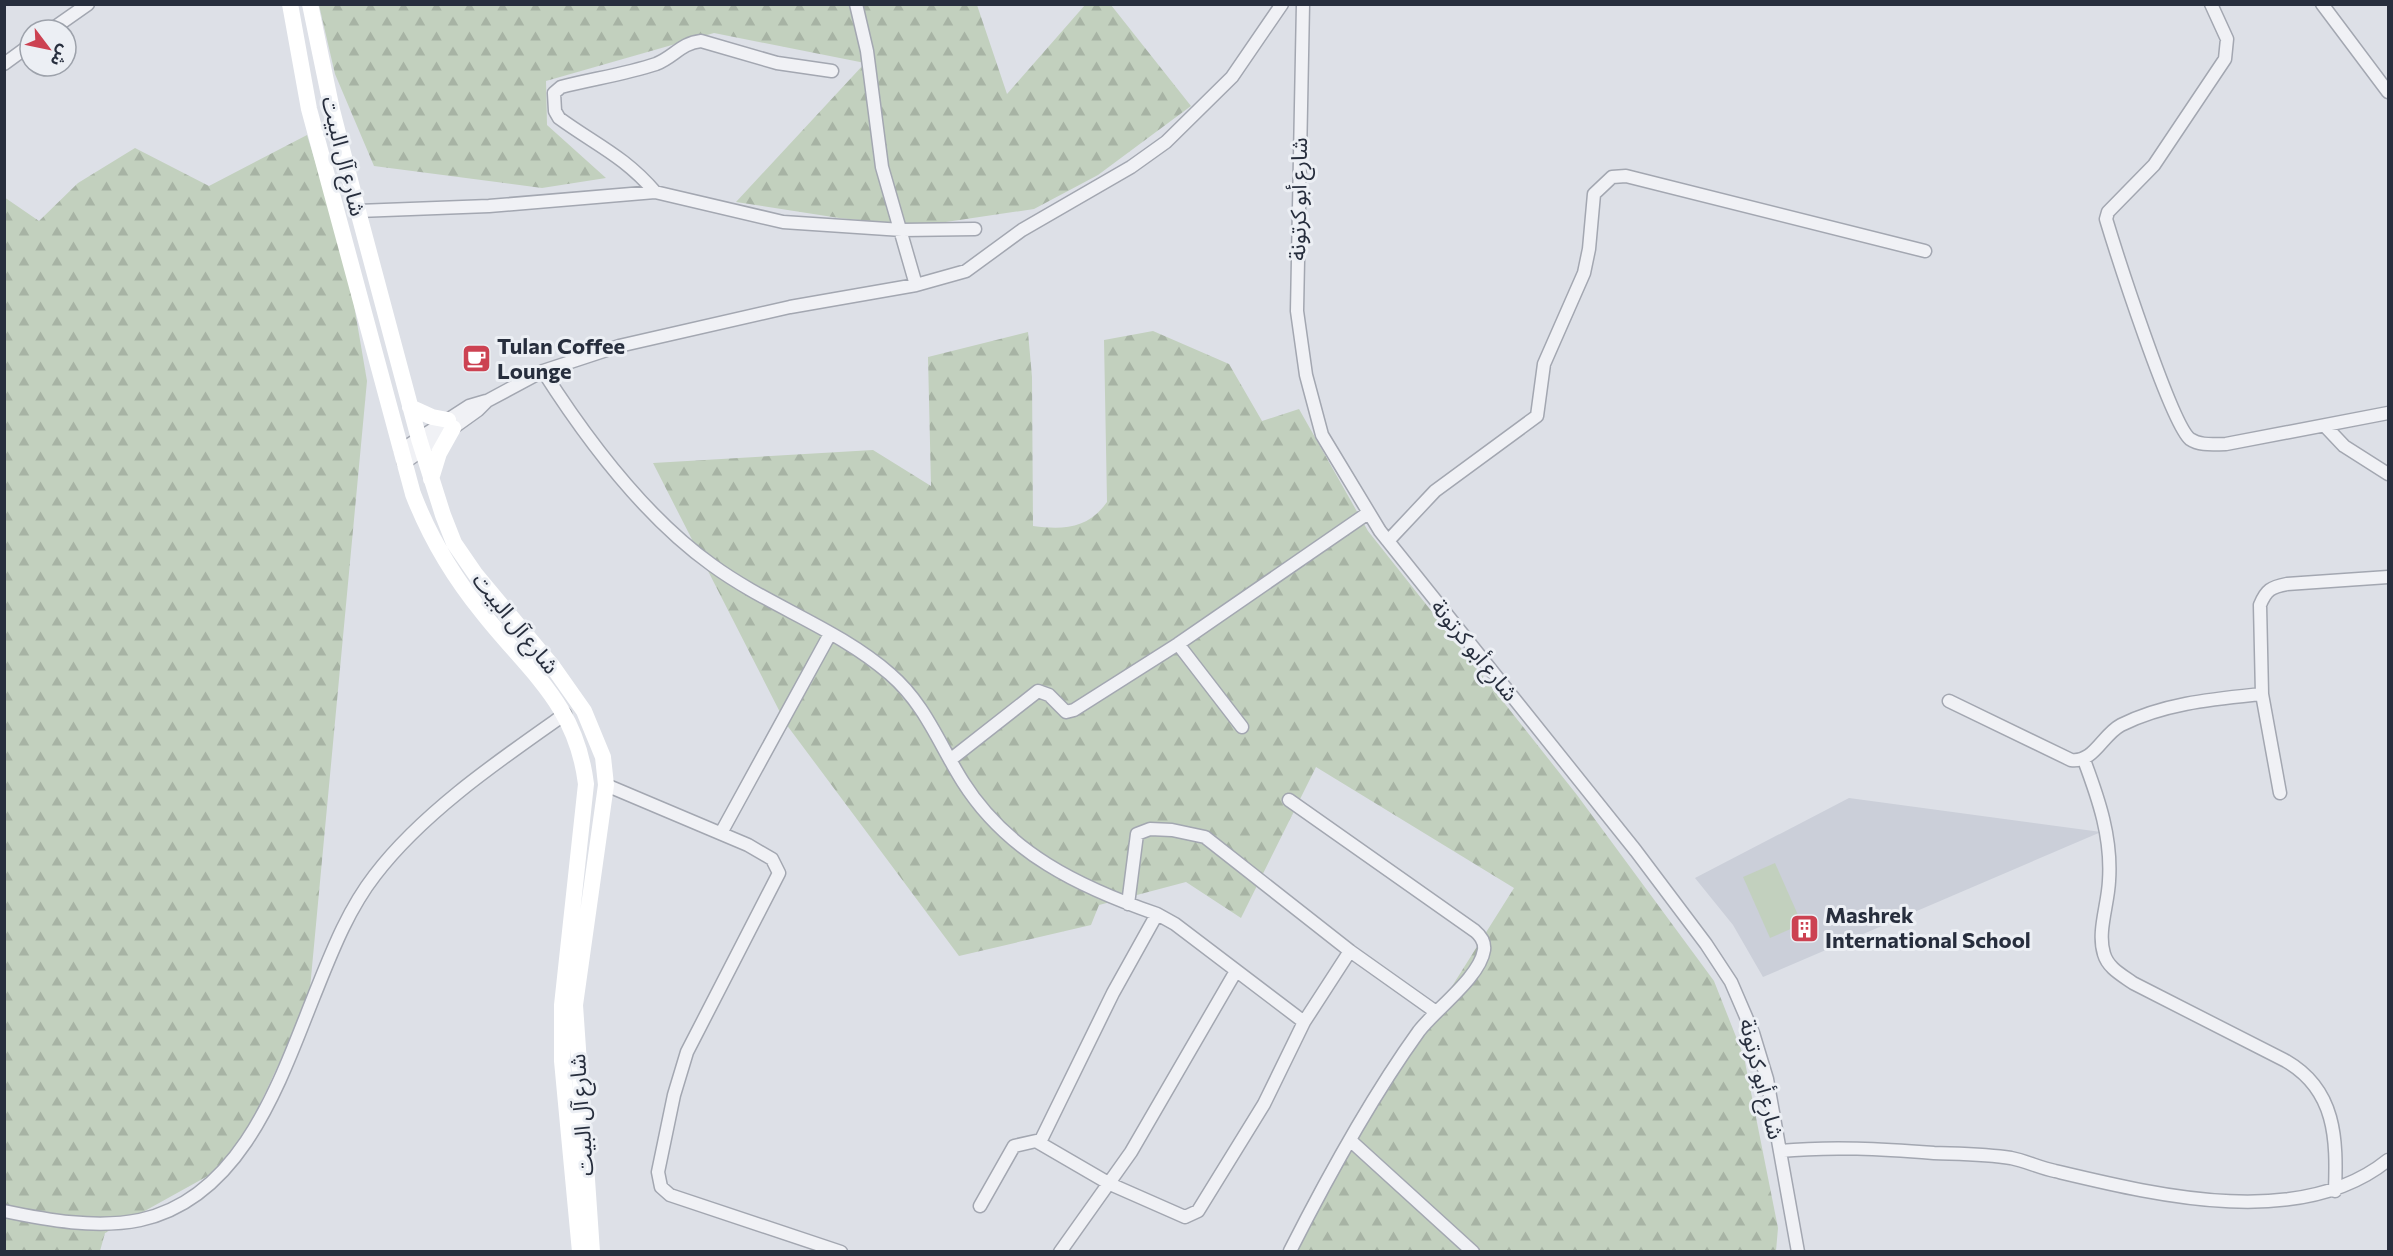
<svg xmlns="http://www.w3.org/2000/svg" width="2393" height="1256" font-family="Commissioner,'Noto Sans Arabic',sans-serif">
<defs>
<pattern id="forest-firs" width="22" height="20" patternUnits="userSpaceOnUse" patternTransform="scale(1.5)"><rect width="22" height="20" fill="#c2d0be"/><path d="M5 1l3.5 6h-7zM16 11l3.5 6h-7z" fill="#a7b3a4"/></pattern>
</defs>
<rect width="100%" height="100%" fill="#dde0e7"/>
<path fill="#cbcfd9" d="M 1849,798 L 2101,832 L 1763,977 L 1733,925 L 1695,878 Z"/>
<path fill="#c2d0be" d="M 1775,863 L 1802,924 L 1770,938 L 1743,877 Z"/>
<path fill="url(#forest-firs)" d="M 319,5 L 977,5 L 1007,94 L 1085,5 L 1111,5 L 1191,106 L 1098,175 L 1034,209 L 919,226 L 839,218 L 736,202 L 865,63 L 714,33 L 546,81 L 547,125 L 606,178 L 542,188 L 374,166 L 335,74 Z
M 307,135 L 347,264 L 367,381 L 309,999 L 233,1162 L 105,1233 L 100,1251 L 5,1251 L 4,197 L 39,221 L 78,183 L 135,148 L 209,186 Z
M 1153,331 L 1229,364 L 1262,421 L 1299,409 L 1368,531 L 1577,795 L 1714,981 L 1744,1057 L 1778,1228 L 1776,1251 L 1285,1251 L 1514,888 L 1316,767 L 1241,918 L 1186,882 L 1099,905 L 1091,925 L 959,956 L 786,724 L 653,463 L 873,450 L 931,486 L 928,357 L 1028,332 L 1032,377 L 1033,526 C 1063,530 1088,529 1107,502 L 1104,340 Z"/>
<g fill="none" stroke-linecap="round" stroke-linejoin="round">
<defs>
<path id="street" d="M 856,4 L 867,51 L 882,167 L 916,285
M 1303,4 L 1297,311 L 1306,375 L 1322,435 L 1380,531 L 1636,851 L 1706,944 L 1731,982 L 1753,1033 L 1767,1079 L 1798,1252
M 2211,4 L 2227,39 L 2225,59 L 2154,165 L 2108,212 L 2106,219 C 2116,252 2171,424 2190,439 C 2200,446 2214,444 2226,444 L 2388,413
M 2322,4 L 2388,92
M 51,30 L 88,4
M 4,64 L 30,45
M 655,192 C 624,156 596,145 559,118 L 555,111 L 554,93 L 561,87 C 592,79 626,74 656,64 C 674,57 681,43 701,41 L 777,63 L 832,71
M 358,211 L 489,206 L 655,192 L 783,222 L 902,230 L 975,229
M 543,371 C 587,440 645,517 712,565 C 768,606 837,628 890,674 C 925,704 939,744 963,782 C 1008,853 1079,887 1157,914
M 2326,427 L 2344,446 L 2388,474
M 401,450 L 469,406 L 486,401
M 404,463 L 478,410 L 487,401 L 543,371 L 619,346 L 790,307 L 916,285 L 966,271 L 1022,230 L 1131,167 L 1166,142 L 1232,77 L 1282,4
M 1388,541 L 1435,491 L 1537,416 L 1544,364 L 1584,273 L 1589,249 L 1594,194 L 1612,177 L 1626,176 L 1925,251
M 1178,644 L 1242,727
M 1949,701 L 2071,760 C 2094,763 2102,735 2121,725 C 2165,703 2214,699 2262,694
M 950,760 L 1038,691 L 1049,695 L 1066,712 L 1074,710 L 1178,644 L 1368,513
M 2084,760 C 2099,800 2112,838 2109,881 C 2108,905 2097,932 2104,954 C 2108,968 2122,975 2133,983 L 2286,1061 C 2336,1090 2337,1139 2335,1191
M 606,785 L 748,845 L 772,859 L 779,873 L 687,1052 L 674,1095 L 658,1172 L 661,1187 L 670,1195 L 841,1252
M 2280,793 L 2262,694 L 2260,605 C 2266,590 2271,587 2287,584 L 2388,577
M 1289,800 L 1475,931 C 1481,936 1485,942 1484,950 C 1480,977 1436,1009 1419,1031 C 1370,1099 1328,1176 1290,1251
M 721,833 L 830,634
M 1128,904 L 1137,834 L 1150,829 L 1172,830 L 1205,837 L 1350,951 L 1436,1012
M 1351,1141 L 1473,1252
M 1040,1142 L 1113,993 L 1157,914 L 1175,924 L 1304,1022
M 1780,1151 C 1832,1146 1882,1149 1934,1153 C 1960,1154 1986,1154 2011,1158 C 2026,1161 2040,1168 2055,1171 C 2156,1195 2300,1231 2388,1160
M 980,1206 L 1014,1146 L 1036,1141 L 1110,1184 L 1185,1217 L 1198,1211 L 1264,1104 L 1304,1022 L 1350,951
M 4,1211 C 47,1220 96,1229 140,1220 C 242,1198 280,1081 314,996 C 331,954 347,911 375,875 C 423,812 501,759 565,714
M 1060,1252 L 1131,1152 L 1236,971"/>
</defs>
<use href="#street" stroke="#a3a7b1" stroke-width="15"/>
<use href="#street" stroke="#f0f1f5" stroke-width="12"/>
<path stroke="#fff" stroke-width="16" d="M 290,4 L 309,109 L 413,494 C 430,538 452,575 482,612 C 529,672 576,703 586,784 L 562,1005 L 562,1061 L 580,1252
M 310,4 L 332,110 L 358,211 L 419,439 L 443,515 L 454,543 L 476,575 L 553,667 L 584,711 L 603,757 L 606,785 L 575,1005 L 592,1252
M 410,407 L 432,417 L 448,420
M 431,479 L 439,453 L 453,428"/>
</g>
<defs>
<symbol id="cafe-square" viewBox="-11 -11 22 22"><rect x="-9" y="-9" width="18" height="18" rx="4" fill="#cc4252" stroke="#eceff4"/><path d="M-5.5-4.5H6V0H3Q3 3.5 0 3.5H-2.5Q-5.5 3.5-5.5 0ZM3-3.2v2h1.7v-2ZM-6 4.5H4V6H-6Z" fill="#fff"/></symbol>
<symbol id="building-square" viewBox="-11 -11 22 22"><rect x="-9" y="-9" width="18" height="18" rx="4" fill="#cc4252" stroke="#eceff4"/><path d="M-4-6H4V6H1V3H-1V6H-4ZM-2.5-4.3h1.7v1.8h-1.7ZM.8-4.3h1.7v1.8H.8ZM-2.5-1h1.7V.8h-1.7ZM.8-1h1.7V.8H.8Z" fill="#fff"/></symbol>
</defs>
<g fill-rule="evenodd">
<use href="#cafe-square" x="460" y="342" width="33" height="33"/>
<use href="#building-square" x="1788" y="912" width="33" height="33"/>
</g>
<g text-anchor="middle" stroke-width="6" stroke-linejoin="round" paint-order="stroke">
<g font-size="22" fill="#272e3d" stroke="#eceff4">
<text transform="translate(344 156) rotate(76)" y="8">شارع آل البيت</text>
<text transform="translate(1298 199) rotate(-89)" y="8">شارع أبو كرتونة</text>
<text transform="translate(516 623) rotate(51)" y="8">شارع آل البيت</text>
<text transform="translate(1475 650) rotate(51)" y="8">شارع أبو كرتونة</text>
<text transform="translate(1762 1079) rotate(76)" y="8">شارع أبو كرتونة</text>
<text transform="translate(581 1115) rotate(-94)" y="8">شارع آل البيت</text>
</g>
<g font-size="22" font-weight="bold" fill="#272e3d" stroke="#eceff4" text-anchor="start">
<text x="497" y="354">Tulan Coffee<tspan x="497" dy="25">Lounge</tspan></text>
<text x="1825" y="923">Mashrek<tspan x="1825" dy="25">International School</tspan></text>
</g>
</g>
<rect width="2393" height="1256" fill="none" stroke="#272e3d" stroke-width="12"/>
<g transform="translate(48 48) rotate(122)"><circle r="28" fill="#eceff4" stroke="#9da2ab" stroke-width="1.5"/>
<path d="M0-4.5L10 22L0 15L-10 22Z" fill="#cc4252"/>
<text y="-9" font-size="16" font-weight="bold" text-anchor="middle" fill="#272e3d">ش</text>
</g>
</svg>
